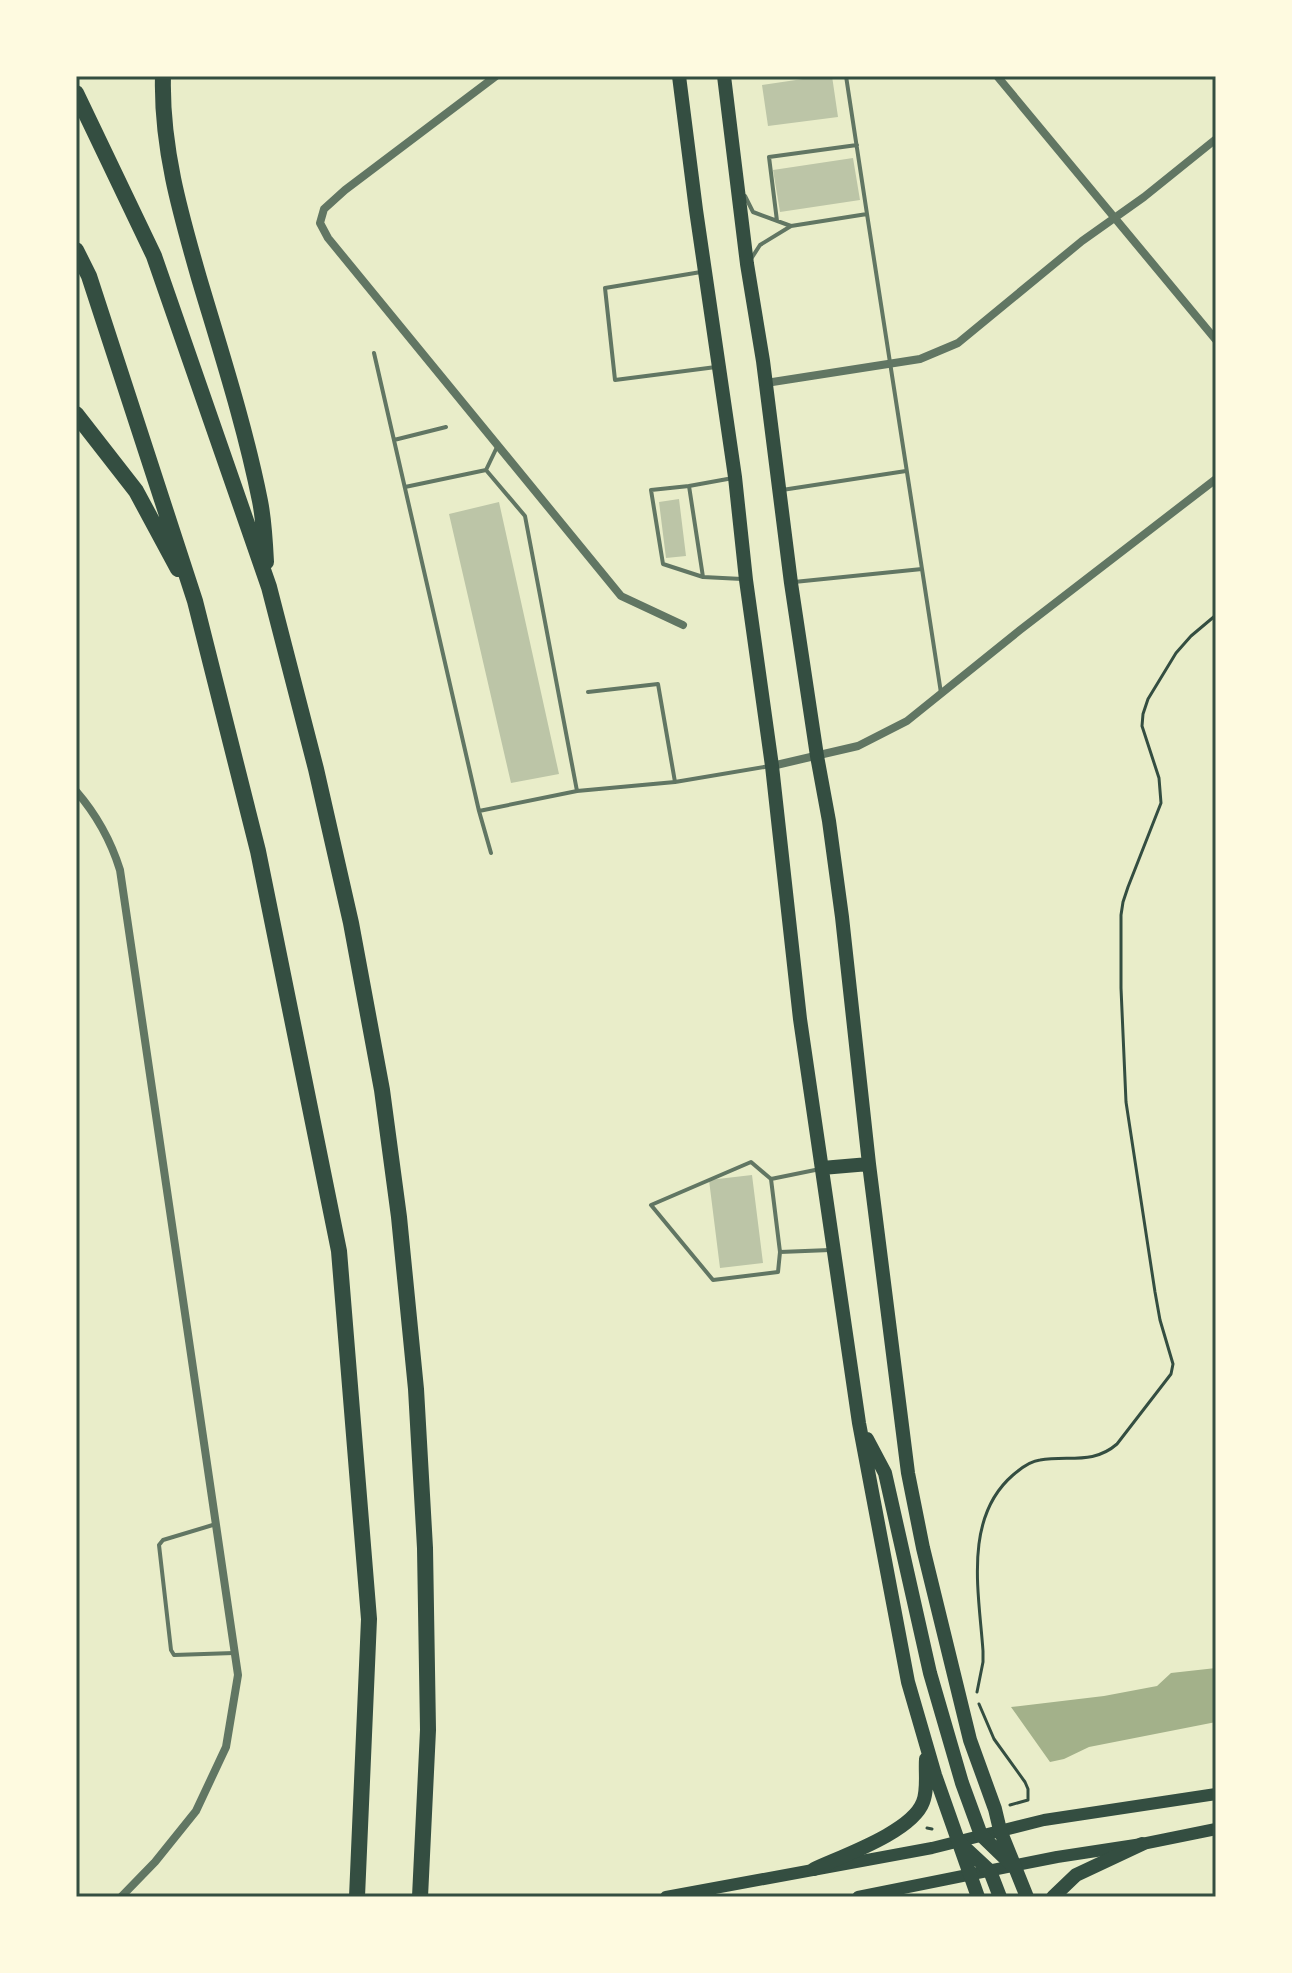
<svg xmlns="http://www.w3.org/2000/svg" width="1292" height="1973" font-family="Overpass,sans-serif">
<rect width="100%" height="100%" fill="#e9edc9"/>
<path fill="#a3b18a" d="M 1216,1668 L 1216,1722 L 1089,1747 L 1064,1759 L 1050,1762 L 1011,1707 L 1104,1696 L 1157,1686 L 1171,1673 Z"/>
<path fill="#bcc5a7" d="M 823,76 L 832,76 L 838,117 L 768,126 L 762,85 Z
M 853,158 L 860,200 L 780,212 L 773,170 Z
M 679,499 L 686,556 L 666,558 L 659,502 Z
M 499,502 L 559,774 L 511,783 L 449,514 Z
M 752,1175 L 763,1263 L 720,1268 L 709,1180 Z"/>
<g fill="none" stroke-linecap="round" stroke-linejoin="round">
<path stroke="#344e41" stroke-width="3" d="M 977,1692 L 983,1662 L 983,1651 C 979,1593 963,1518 1013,1475 C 1021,1468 1030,1461 1040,1460 C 1068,1455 1093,1465 1117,1444 L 1171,1374 L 1173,1364 L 1160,1320 L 1155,1292 L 1126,1102 L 1121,988 L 1121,915 L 1123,902 L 1128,887 L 1161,803 L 1159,778 L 1142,726 L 1143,714 L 1148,699 L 1176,653 L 1191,636 L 1216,615
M 979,1704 L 994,1739 L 1025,1782 L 1028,1789 L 1028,1800 L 1010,1805
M 927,1828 L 932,1829"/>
<path stroke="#617663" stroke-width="4" d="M 846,76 L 867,214
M 745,196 L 753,212 L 791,226
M 777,221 L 769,157 L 857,145
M 751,259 L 760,245 L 791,226 L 867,214 L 922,569 L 794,582
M 701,272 L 605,288 L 615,380 L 716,367
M 374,353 L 479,811 L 577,791 L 675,782 L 770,766
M 394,440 L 446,427
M 486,470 L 525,516 L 577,791
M 486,470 L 497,447
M 733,478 L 689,486 L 703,577 L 742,579
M 689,486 L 651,490 L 663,564 L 703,577
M 405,487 L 486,470
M 782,490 L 906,471
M 922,569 L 941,693
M 588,692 L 658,684 L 675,782
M 479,811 L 491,853
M 751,1162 L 771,1179 L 780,1252 L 778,1272 L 713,1280 L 651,1205 Z
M 771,1179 L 820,1169
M 780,1252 L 830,1250
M 216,1524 L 163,1540 L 159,1545 L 171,1650 L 174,1655 L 234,1653"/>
<path stroke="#617663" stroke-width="8" d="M 496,76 L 345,190 L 324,209 L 320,223 L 328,238 L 621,596 L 683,625
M 997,76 L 1216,340
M 766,383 L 920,359 L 958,343 L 1082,241 L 1144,197 L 1216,139
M 772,766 L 858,746 L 907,721 L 1020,630 L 1216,479
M 76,791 C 96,814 111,841 120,870 L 238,1675 L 226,1747 L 196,1811 L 155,1862 L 121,1897"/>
<path stroke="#344e41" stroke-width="12" d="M 666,1897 L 932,1848 L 1044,1820 L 1216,1794
M 858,1897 L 1057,1857 L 1142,1844 L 1216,1829"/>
<path stroke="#344e41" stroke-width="14" d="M 679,76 L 696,210 L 735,477 L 746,580 L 772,766 L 800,1019 L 859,1423 L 908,1682 L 935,1775 L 978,1897
M 724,76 L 747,264 L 763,361 L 791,583 L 817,756 L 829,821 L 842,917 L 869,1164 L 908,1473 L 923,1548 L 970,1740 L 995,1809 L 1000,1830 L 1027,1897
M 822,1168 L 869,1164
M 867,1439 L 885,1473 L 930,1673 L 962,1783 L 981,1835 L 1011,1864
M 961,1844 L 990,1871 L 1000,1897
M 814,1869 C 842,1856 912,1832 923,1802 C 928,1790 925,1773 926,1759
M 1053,1897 L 1076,1875 L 1142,1844"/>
<path stroke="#344e41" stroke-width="16" d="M 163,76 C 161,146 180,212 199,278 C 221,352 245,426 260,501 C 264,521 265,542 266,562
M 76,93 L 154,256 L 269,587 L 316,769 L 351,923 L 382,1090 L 399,1217 L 416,1389 L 425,1548 L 428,1730 L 420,1897
M 76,250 L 89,276 L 195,601 L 258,851 L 339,1251 L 369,1619 L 357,1897
M 76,414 L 136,491 L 178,569"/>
</g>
<rect width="1292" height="1973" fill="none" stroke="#fefae0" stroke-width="156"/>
<rect x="78" y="78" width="1136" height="1817" fill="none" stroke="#344e41" stroke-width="3"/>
</svg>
